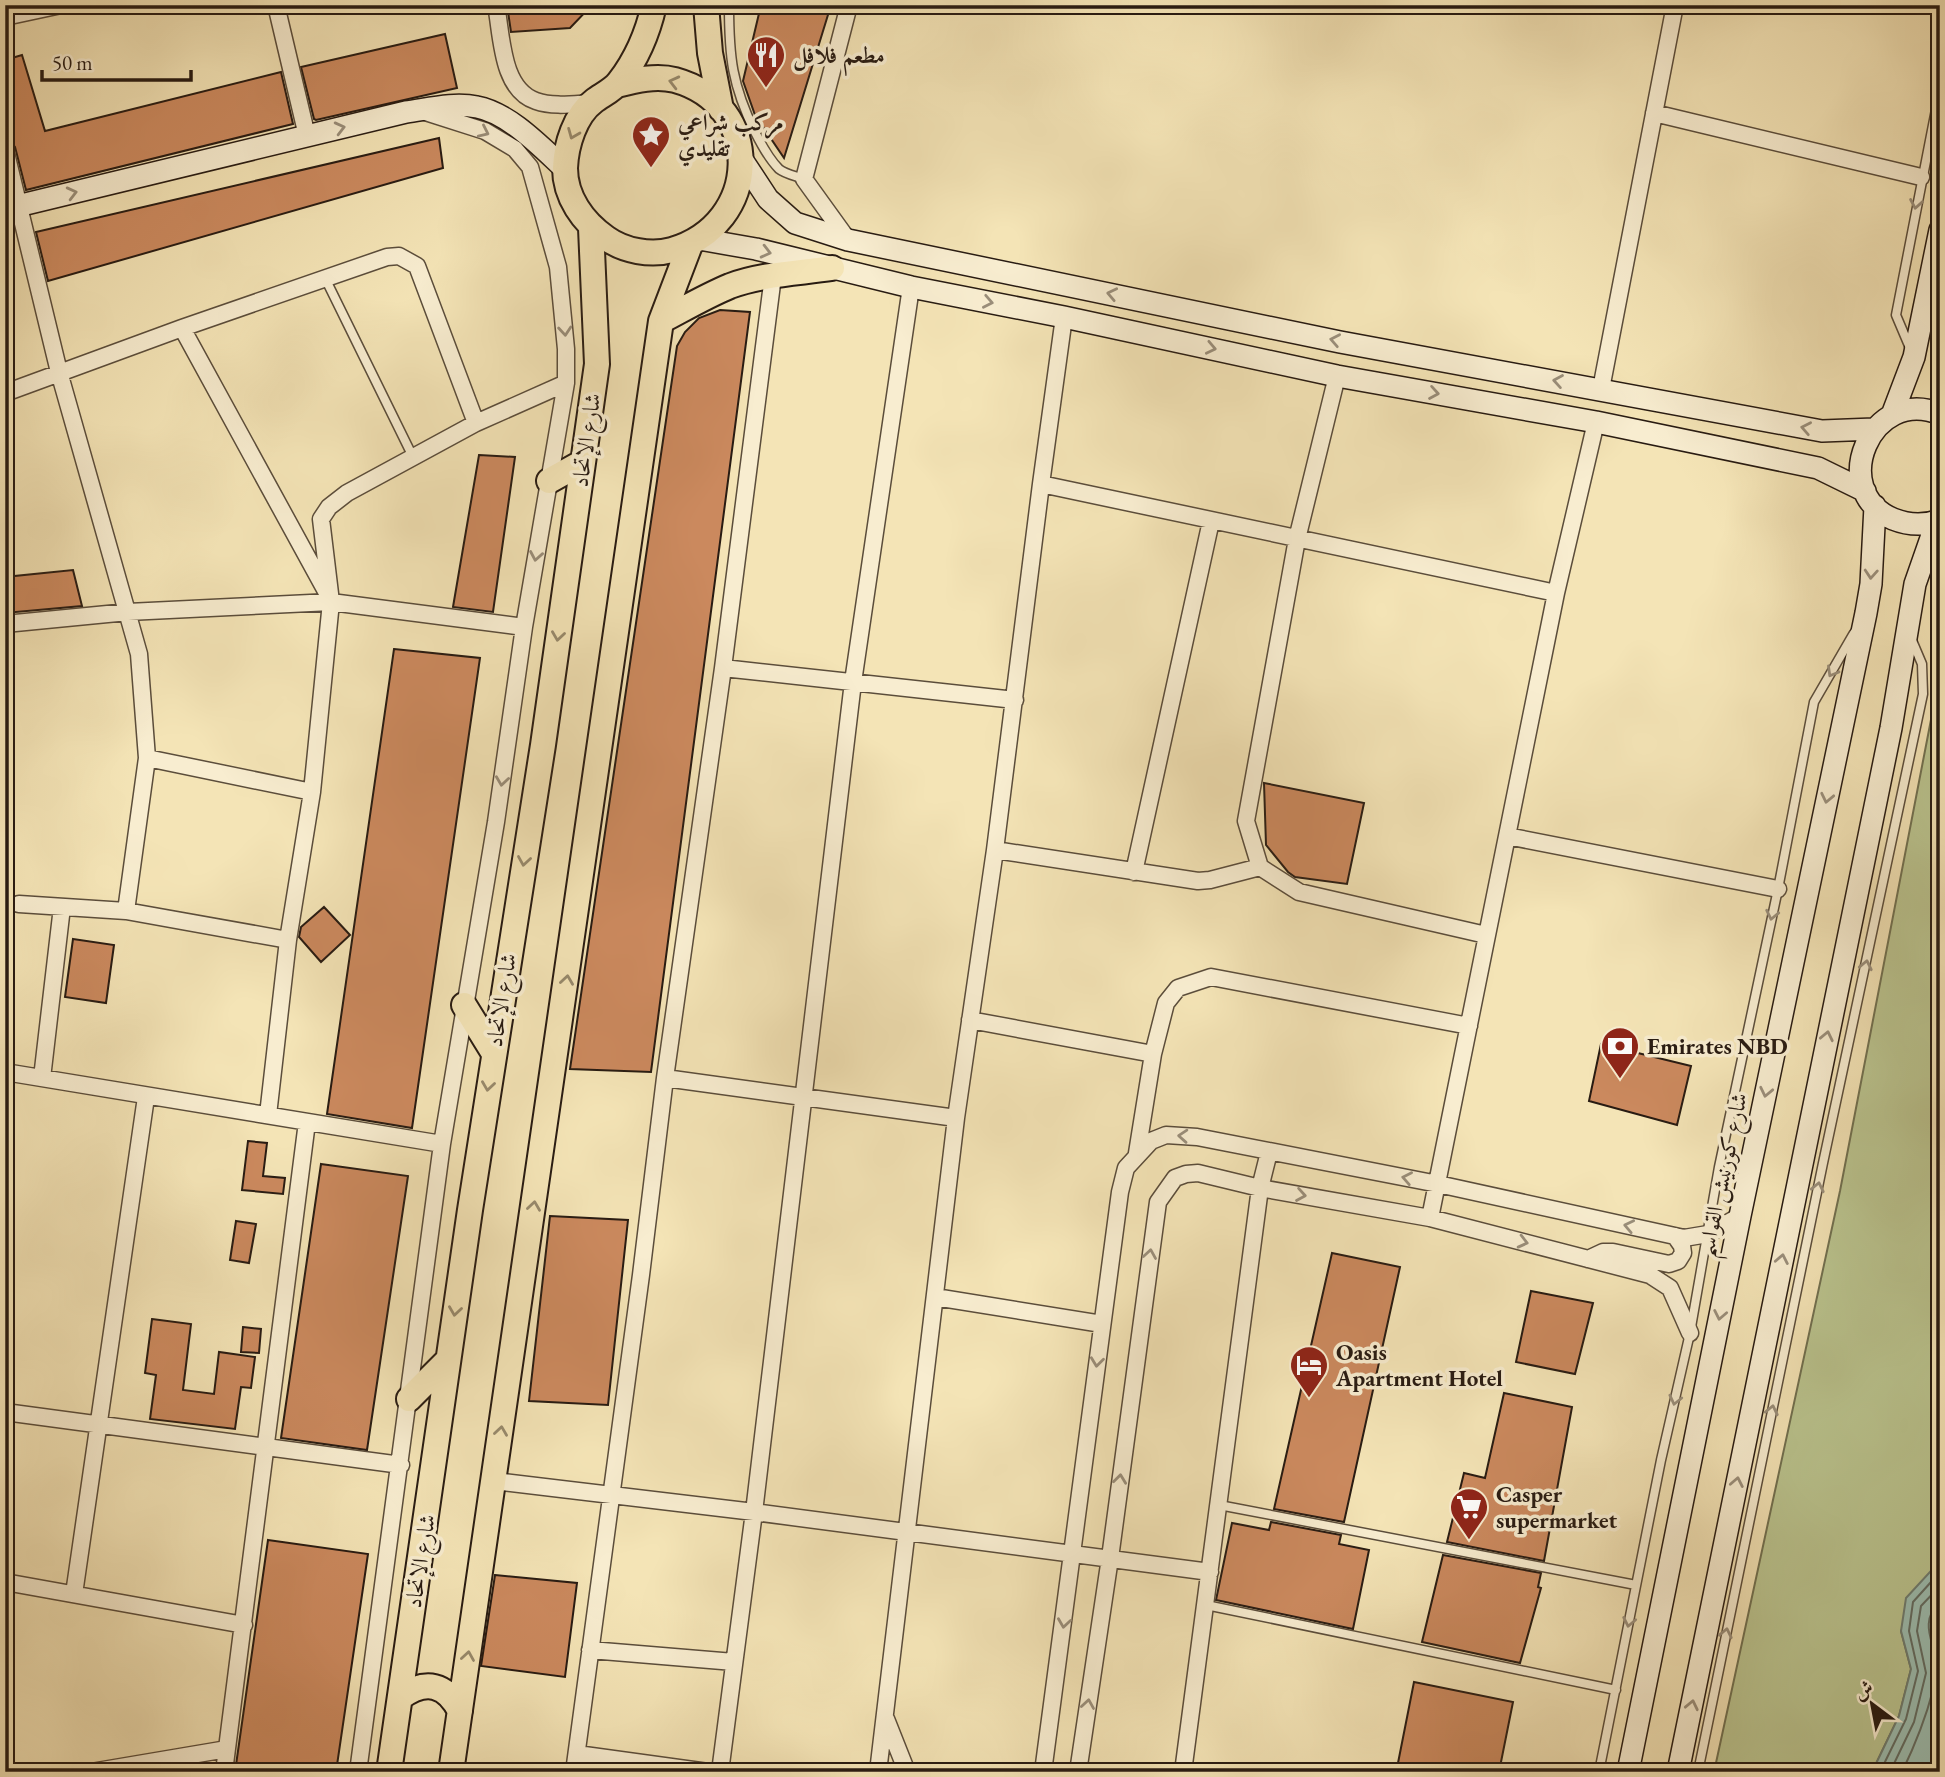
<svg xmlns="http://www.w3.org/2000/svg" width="1945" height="1777" font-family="'EB Garamond',Amiri,serif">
<rect width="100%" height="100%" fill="#f4e4b6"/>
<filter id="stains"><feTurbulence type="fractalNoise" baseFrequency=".00286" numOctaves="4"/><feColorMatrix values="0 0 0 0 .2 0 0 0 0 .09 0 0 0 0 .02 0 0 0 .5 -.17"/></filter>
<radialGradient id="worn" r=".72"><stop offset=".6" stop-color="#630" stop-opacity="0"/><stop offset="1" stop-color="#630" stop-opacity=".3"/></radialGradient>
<path fill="#bac48f" stroke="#717050" stroke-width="2" d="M 1940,673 L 1940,1561 L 1928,1576 L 1901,1631 L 1911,1669 L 1899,1716 L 1872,1772 L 1714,1772 L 1840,1191 Z"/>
<path fill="#9cbeb1" stroke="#6e7d71" stroke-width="2" d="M 1940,1561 L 1940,1772 L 1872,1772 L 1899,1716 L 1911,1669 L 1901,1631 L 1906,1598 Z"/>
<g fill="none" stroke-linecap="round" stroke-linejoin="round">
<path stroke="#626c62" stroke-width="2" d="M 1880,1772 L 1906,1719 L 1918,1671 L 1909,1631 L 1913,1602 L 1940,1572
M 1890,1772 L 1914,1722 L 1926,1673 L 1917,1631 L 1921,1606 L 1940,1586
M 1902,1772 C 1916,1743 1925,1721 1933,1690 C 1935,1683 1937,1676 1937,1668 C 1936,1642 1917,1625 1940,1601"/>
</g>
<path fill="#cb895e" stroke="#281b12" stroke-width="2" d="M 507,5 L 592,5 L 570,28 L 511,32 Z
M 761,5 L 831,5 L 784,158 L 755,115 L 743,81 Z
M 445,34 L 457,88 L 316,120 L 314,119 L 301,67 Z
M 22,55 L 45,131 L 281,72 L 293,124 L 26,190 L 15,147 L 9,140 L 5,126 L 5,60 Z
M 439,138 L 443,168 L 48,281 L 36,232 Z
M 720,310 L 750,312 L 651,1072 L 570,1069 L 677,346 L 685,332 L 699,318 Z
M 479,455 L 515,457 L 493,612 L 453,607 Z
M 73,570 L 82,606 L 5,613 L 5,577 Z
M 394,649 L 480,658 L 412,1128 L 327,1114 Z
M 1264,783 L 1364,803 L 1347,884 L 1295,877 L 1288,872 L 1266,845 Z
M 324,907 L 350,935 L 321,962 L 299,937 L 301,927 Z
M 73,939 L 114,945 L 106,1003 L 65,997 Z
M 1601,1044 L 1691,1066 L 1677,1125 L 1589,1101 Z
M 248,1141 L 267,1143 L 263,1176 L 285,1178 L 283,1194 L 242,1190 Z
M 321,1164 L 408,1176 L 367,1450 L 281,1438 Z
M 550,1216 L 628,1220 L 608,1405 L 529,1401 Z
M 236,1221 L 256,1224 L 249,1263 L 230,1260 Z
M 1332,1253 L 1400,1267 L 1344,1522 L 1274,1509 Z
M 1531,1291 L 1593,1303 L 1575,1374 L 1516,1362 Z
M 152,1319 L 191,1324 L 183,1390 L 214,1394 L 219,1352 L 255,1357 L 251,1388 L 241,1387 L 235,1429 L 150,1419 L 156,1375 L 145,1373 Z
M 243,1327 L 261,1329 L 259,1353 L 241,1352 Z
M 1504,1393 L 1572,1407 L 1544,1561 L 1447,1542 L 1464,1473 L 1485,1478 Z
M 1271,1522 L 1341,1535 L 1339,1544 L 1369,1550 L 1353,1629 L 1216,1600 L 1232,1523 L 1269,1530 Z
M 268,1540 L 368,1554 L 336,1772 L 235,1772 Z
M 1443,1555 L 1541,1573 L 1538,1587 L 1541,1588 L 1520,1663 L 1422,1642 Z
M 495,1575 L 577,1583 L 565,1677 L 481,1666 Z
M 1414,1682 L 1513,1702 L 1499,1772 L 1418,1772 L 1397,1768 Z"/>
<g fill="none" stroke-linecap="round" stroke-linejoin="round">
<defs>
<path id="lane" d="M 729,5 C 729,57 732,85 755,132 C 761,144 769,159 779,169 C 785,174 796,176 804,179
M 325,278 L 413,457
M 1910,348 L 1896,315 L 1940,89
M 1219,1505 L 1636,1585
M 1206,1605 L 1616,1690
M 1599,1772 L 1661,1460 L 1690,1333 L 1719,1167 L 1778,889 L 1814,702 L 1854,633
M 1698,1772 L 1823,1163 L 1923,694 L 1922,664 L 1911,638"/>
<path id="street" d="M 276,5 L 307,136
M 496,5 C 502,36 501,89 536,101 C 553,107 573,104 591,103
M 5,17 L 61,5
M 1654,113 L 1921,177
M 5,149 L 59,372 L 139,654 L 147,758 L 126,911 L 288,940
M 848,240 L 804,179 L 849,5
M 182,328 L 327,593
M 1337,376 L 1297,539 L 1246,821 L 1260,867 L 1299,892 L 1486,935
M 1601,389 L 1675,5
M 5,393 L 182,328 L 387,257 L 399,256 L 417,266 L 476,423
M 1041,484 L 1556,593
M 5,624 L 128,612 L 331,602 L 524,627
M 723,668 L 1015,700
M 147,758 L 312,792
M 1507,836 L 1778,889
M 995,850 L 1198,881 L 1210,880 L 1260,867
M 1134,872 L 1211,521
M 19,904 L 126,911
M 970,1020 L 1153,1054
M 5,1072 L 442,1144
M 42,1078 L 62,907
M 665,1078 L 956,1118
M 268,1115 L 288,940 L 312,792 L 331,602 L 321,519 L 329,507 L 347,493 L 476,423 L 566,383
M 1137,1153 L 1153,1054 L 1166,1003 L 1178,988 L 1211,977 L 1469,1026
M 1430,1218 L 1556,593 L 1596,422
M 1588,1259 L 1603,1252 L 1613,1252 L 1669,1264 L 1678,1261 L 1683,1253 L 1682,1246 L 1675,1236
M 935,1297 L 1102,1324
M 5,1412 L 401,1465
M 494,1481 L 754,1512 L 1210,1572
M 5,1582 L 244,1625
M 74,1594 L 146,1097
M 590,1650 L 734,1662
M 886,1719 L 907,1772
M 577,1754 L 708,1772
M 91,1772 L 227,1749
M 224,1772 L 307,1122
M 358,1772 L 442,1144 L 496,822 L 524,627 L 566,383 L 566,349 L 558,267 L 530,167 L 515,149 L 485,131 L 422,111
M 574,1772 L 641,1275 L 665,1078 L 723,668 L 773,276
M 720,1772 L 754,1512 L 853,682 L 911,287
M 878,1772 L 956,1118 L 995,850 L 1041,484 L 1064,317
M 1043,1772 L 1120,1192 L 1126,1168 L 1151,1141 L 1166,1135 L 1197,1137 L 1438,1184 L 1684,1238 L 1708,1234 L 1740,1216
M 1078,1772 L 1110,1558 L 1158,1202 L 1175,1178 L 1186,1174 L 1198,1173 L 1260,1188 L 1430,1218 L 1650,1275 L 1670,1288 L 1690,1333
M 1183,1772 L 1260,1188 L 1269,1152"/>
<path id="secondary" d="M 741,158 L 768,199 L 795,223 L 848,240 L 1340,342 L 1822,431 L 1874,429
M 5,209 L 406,112 C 428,109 454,102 477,107 C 509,113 541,147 565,169
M 699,239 L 756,249 L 911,287 L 1064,317 L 1337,376 L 1596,422 L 1818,468 L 1865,491
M 1940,414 C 1871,385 1827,491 1893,519 C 1908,525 1924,526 1940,520
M 1892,415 L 1914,357 L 1940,230
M 1628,1772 L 1740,1216 L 1866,613 L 1871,584 L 1875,506
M 1678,1772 L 1891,728 L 1915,584 L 1937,521"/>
<path id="primary" d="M 706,5 L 710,53 L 721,109
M 617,85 C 636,80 656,75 675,80 C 765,105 761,224 672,250 C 651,256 624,251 606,238 C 583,222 565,197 565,168 C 566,145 575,115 594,101 C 602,95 613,90 619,82 C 636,60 648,32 654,5
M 661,321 C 684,309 706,296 730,286 C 762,274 799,273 832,268
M 549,481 L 583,462
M 464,1005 L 493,1052
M 409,1399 L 448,1360
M 401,1697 C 426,1679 446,1684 460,1711
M 389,1772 L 470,1210 L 543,745 L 597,364 L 591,228
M 451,1772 L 661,321 L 690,245"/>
</defs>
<use href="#lane" stroke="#5b4d3b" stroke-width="11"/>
<use href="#street" stroke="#5b4d3b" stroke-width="19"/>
<use href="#secondary" stroke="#281b12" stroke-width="24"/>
<use href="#primary" stroke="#281b12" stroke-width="28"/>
<use href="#lane" stroke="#f8edd0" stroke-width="8"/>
<use href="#street" stroke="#f8edd0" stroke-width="16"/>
<use href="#secondary" stroke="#f8edd0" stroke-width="21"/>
<use href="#primary" stroke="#f4e4b6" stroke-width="24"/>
</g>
<defs><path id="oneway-chevron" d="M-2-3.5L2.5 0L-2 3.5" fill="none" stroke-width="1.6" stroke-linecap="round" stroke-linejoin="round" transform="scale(1.75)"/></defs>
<g stroke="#988a6c">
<use href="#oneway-chevron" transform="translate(674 82) rotate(-166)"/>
<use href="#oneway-chevron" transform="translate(573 134) rotate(112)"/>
<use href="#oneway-chevron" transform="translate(558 636) rotate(98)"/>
<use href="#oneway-chevron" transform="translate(524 861) rotate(99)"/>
<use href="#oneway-chevron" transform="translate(567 980) rotate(-82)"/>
<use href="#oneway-chevron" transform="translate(488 1086) rotate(98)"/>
<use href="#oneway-chevron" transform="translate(534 1206) rotate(-82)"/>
<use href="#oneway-chevron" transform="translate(455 1311) rotate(98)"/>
<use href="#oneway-chevron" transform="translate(501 1431) rotate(-82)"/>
<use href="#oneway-chevron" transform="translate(468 1656) rotate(-81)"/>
</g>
<g stroke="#9a8e7a">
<use href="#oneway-chevron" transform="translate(340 128) rotate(-14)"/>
<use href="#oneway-chevron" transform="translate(484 132) rotate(25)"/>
<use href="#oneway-chevron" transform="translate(72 193) rotate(-14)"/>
<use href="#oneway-chevron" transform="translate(1916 204) rotate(100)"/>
<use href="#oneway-chevron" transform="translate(766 252) rotate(14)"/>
<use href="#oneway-chevron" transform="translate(1112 294) rotate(-168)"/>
<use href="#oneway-chevron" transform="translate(988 302) rotate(11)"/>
<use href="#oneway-chevron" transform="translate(565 331) rotate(85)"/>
<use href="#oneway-chevron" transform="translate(1335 340) rotate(-169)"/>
<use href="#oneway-chevron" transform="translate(1211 348) rotate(12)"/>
<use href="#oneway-chevron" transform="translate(1558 381) rotate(-170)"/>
<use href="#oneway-chevron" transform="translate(1434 393) rotate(10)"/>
<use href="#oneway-chevron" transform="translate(1806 428) rotate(-169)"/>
<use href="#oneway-chevron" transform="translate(536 556) rotate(100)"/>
<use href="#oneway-chevron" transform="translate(1871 574) rotate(94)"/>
<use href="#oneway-chevron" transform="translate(1832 672) rotate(120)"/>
<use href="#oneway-chevron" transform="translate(502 781) rotate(98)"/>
<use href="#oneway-chevron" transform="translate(1827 798) rotate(102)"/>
<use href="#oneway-chevron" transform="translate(1772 915) rotate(102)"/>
<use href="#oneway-chevron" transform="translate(1866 965) rotate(-78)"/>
<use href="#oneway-chevron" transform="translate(1827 1036) rotate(-78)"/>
<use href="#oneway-chevron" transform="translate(1766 1092) rotate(102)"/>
<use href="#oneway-chevron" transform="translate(1183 1136) rotate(-176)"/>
<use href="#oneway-chevron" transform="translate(1407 1178) rotate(-169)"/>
<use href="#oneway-chevron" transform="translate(1818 1187) rotate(-78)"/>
<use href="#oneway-chevron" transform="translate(1301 1195) rotate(10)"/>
<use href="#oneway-chevron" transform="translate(1629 1226) rotate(-168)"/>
<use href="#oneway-chevron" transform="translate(1523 1242) rotate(14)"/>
<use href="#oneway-chevron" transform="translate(1150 1254) rotate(-81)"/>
<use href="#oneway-chevron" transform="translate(1782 1259) rotate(-79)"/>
<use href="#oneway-chevron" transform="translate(1720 1315) rotate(101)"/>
<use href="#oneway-chevron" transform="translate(1097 1362) rotate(97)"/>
<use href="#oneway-chevron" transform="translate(1675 1400) rotate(103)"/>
<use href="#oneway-chevron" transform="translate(1772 1410) rotate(-78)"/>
<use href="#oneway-chevron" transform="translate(1120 1479) rotate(-83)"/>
<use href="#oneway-chevron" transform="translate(1737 1482) rotate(-79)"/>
<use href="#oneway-chevron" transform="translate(1629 1622) rotate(101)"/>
<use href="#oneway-chevron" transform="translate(1064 1623) rotate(98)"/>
<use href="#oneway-chevron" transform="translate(1726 1633) rotate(-78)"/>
<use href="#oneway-chevron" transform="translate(1088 1704) rotate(-81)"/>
<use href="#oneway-chevron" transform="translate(1692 1705) rotate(-78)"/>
</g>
<defs>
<symbol id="restaurant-pin" viewBox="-11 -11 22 30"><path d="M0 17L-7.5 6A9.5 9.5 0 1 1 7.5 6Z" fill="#8f2418" stroke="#f8edd0"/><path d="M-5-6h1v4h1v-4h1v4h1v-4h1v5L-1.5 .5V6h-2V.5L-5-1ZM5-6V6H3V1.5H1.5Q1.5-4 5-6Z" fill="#fff"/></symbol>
<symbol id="sight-pin" viewBox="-11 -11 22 30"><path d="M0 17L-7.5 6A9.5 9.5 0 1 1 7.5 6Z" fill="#8f2418" stroke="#f8edd0"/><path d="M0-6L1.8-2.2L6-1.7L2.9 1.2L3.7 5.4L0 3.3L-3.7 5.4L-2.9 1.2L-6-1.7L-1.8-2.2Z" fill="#fff"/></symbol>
<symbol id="bank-pin" viewBox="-11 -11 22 30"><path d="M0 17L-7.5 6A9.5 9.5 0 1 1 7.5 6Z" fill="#8f2418" stroke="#f8edd0"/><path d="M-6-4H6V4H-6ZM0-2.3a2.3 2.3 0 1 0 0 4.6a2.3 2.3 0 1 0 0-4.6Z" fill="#fff"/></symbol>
<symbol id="hotel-pin" viewBox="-11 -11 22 30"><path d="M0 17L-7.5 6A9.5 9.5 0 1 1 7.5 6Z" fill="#8f2418" stroke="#f8edd0"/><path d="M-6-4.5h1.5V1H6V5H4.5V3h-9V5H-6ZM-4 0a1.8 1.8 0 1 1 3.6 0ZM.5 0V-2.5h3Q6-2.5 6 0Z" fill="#fff"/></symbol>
<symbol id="supermarket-pin" viewBox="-11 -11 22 30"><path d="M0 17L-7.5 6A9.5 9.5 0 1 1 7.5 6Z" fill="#8f2418" stroke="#f8edd0"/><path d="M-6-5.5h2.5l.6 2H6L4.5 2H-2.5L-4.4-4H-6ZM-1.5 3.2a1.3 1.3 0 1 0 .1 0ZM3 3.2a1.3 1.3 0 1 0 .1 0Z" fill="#fff"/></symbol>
</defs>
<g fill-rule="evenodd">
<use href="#restaurant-pin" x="744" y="33" width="44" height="60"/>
<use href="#sight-pin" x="629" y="113" width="44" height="60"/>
<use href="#bank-pin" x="1598" y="1024" width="44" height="60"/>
<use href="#hotel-pin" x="1287" y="1343" width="44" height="60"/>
<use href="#supermarket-pin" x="1447" y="1485" width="44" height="60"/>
</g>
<g text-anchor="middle" stroke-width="7" stroke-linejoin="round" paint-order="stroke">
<g font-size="23" font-weight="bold" fill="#281b12" stroke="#f8edd0" text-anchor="start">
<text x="793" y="63">مطعم فلافل</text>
<text x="678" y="130">مركب شراعي<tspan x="678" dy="26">تقليدي</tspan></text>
<text x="1647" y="1054">Emirates NBD</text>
<text x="1336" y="1360">Oasis<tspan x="1336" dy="26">Apartment Hotel</tspan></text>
<text x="1496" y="1502">Casper<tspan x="1496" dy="26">supermarket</tspan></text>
</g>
<g font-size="23" fill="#281b12" stroke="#f8edd0">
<text transform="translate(586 440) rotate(-82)" y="8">شارع الإتحاد</text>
<text transform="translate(501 1000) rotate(-81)" y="8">شارع الإتحاد</text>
<text transform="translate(1722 1175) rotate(-78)" y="8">شارع كورنيش القواسم</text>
<text transform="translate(420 1561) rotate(-81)" y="8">شارع الإتحاد</text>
</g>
</g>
<rect width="1945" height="1777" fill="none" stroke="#f4e4b6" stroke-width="28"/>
<rect x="7" y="7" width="1931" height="1763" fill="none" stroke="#281b12" stroke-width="3.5"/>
<rect x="14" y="14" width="1917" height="1749" fill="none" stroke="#281b12" stroke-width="2"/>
<g transform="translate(1872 1704) rotate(328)" stroke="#f8edd0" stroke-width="5" paint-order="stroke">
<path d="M0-5L12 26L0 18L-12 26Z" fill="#281b12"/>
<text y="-10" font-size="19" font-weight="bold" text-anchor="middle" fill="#281b12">ش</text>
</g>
<path d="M42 70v10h149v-10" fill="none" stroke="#281b12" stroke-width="3.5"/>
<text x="52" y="70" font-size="21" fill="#281b12" stroke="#f8edd0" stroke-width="5" paint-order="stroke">50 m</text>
<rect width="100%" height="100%" filter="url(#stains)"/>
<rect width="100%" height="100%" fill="url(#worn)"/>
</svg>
